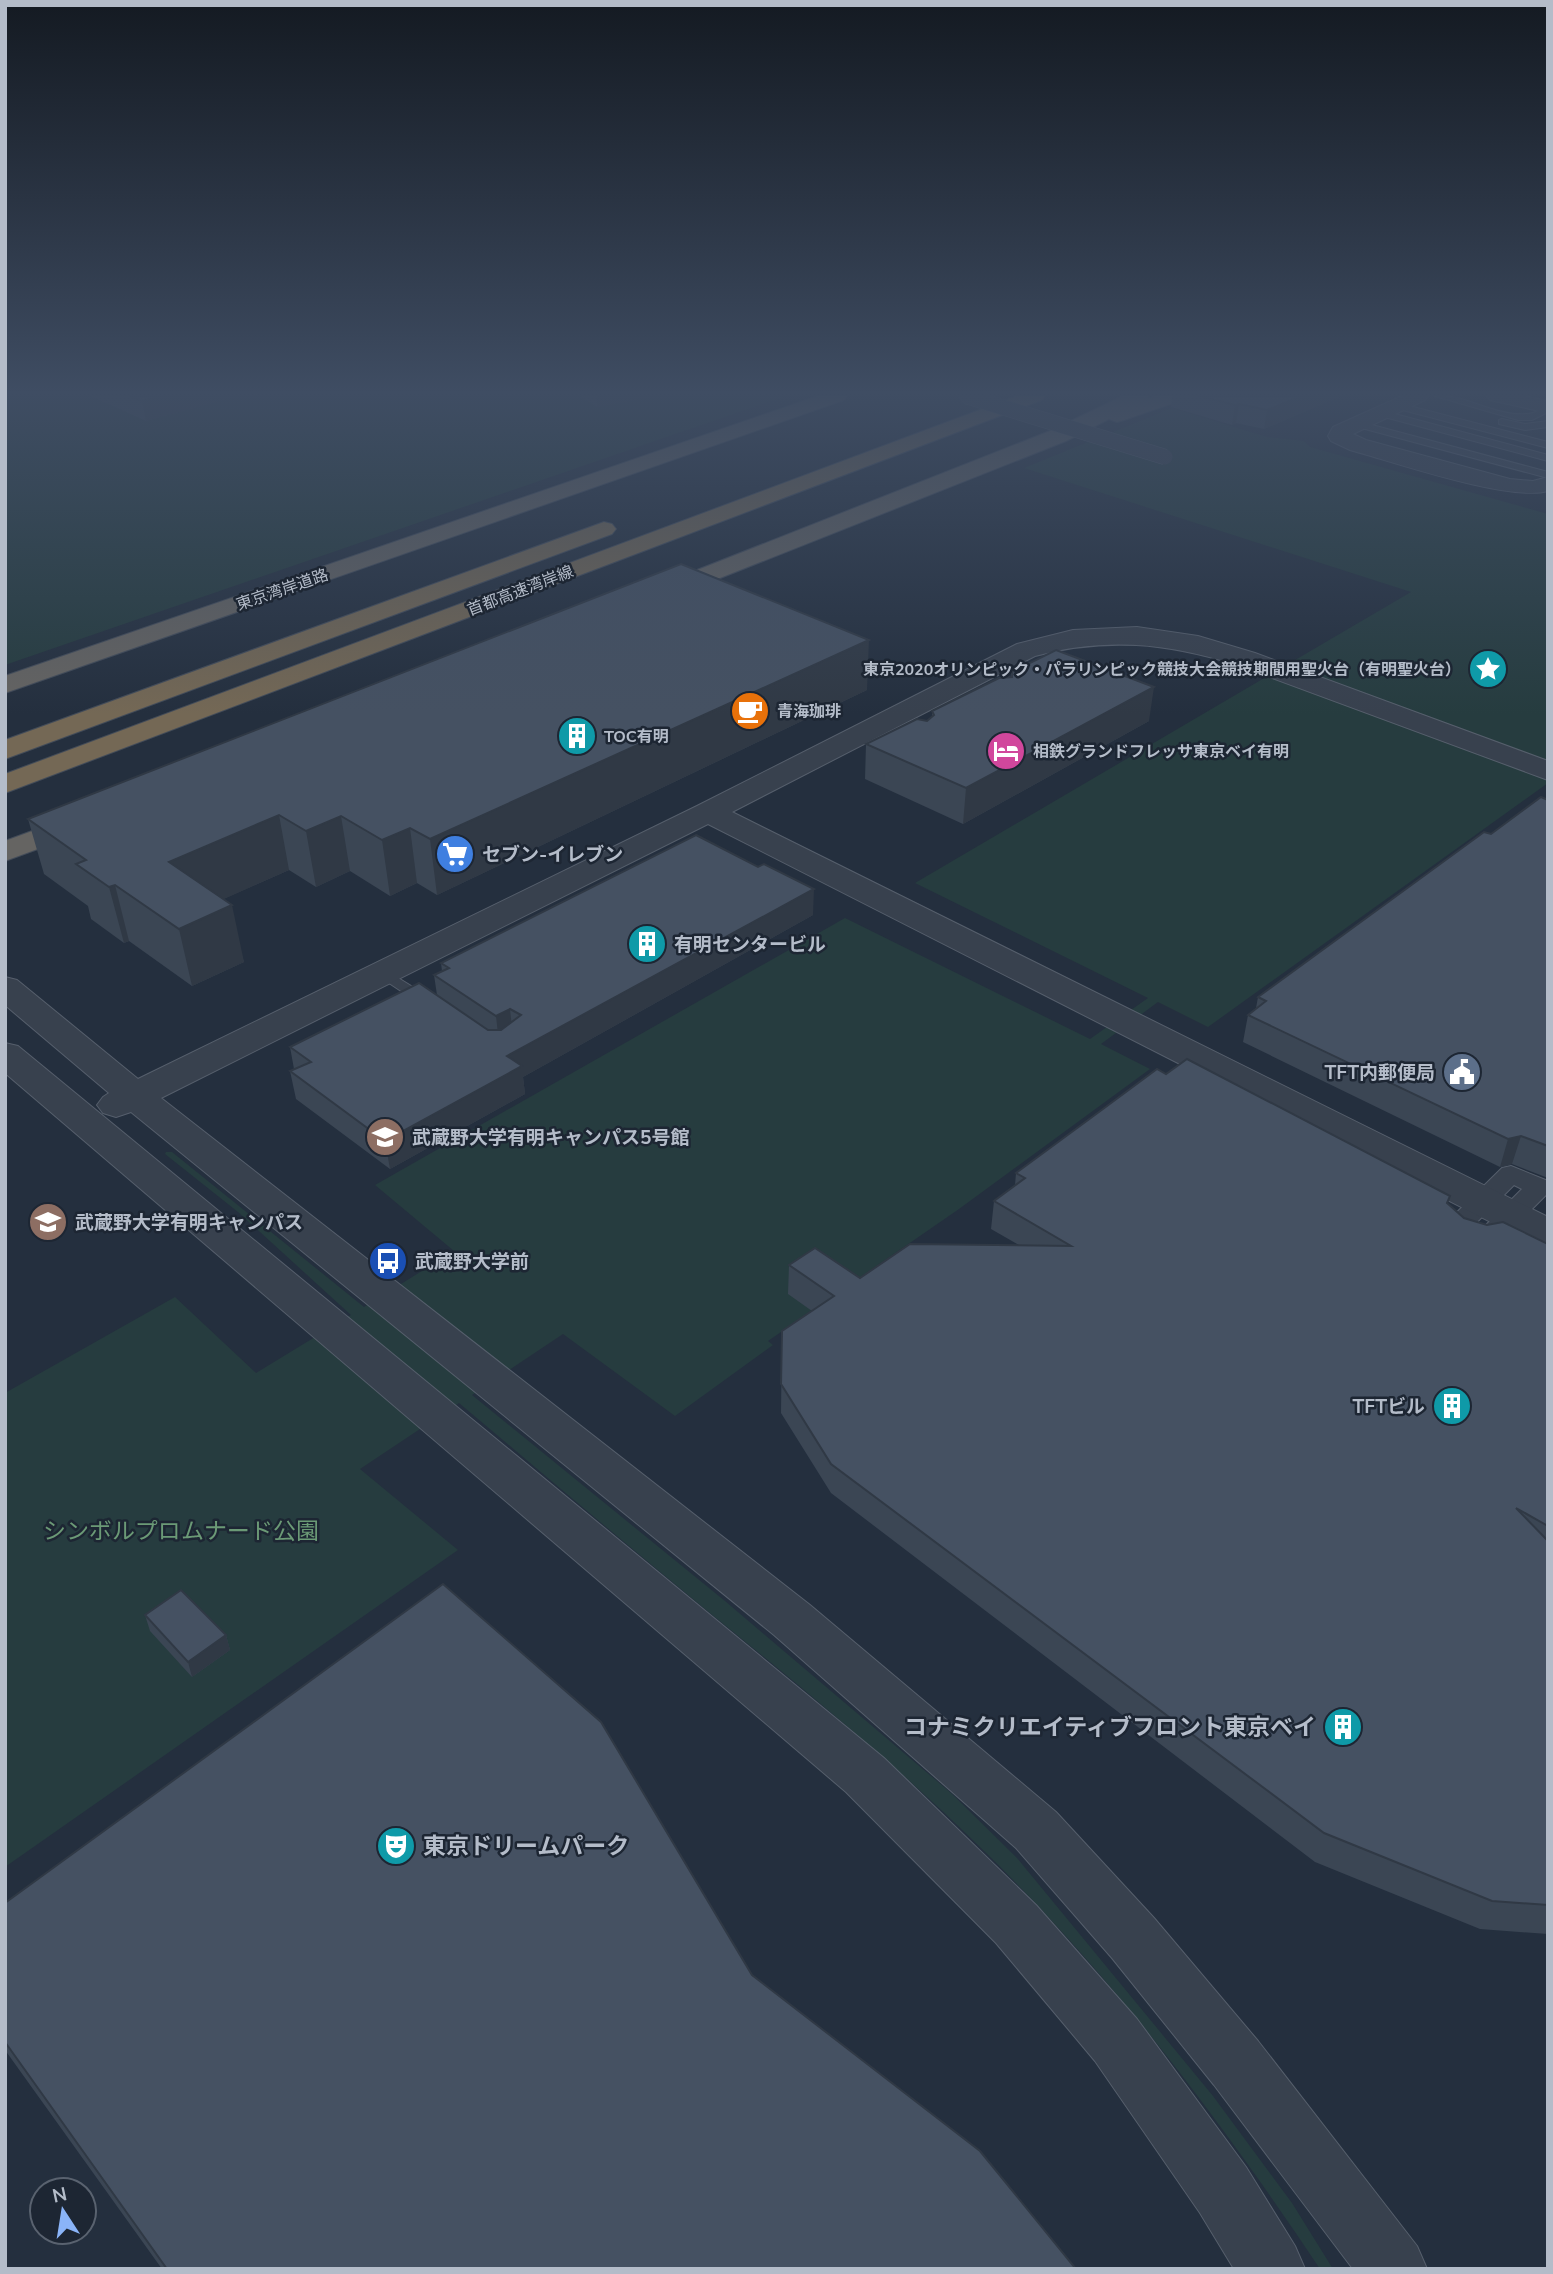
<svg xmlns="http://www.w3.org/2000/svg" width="1553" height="2274" font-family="'Nunito Sans','Noto Sans JP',sans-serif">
<rect width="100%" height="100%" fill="#242f3e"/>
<path fill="#263c3f" d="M 5,396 L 786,396 L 5,665 Z
M 1172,408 L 1267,437 L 1304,441 L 1310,447 L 1548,514 L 1548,783 L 1208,1027 L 1158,1002 L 1101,1044 L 1150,1069 L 959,1209 L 768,1341 L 773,1345 L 675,1416 L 563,1334 L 472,1395 L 725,1601 L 951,1793 L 1017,1858 L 1213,2096 L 1292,2203 L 1333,2269 L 1320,2269 C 1220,2119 1109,1972 980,1847 C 893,1762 799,1685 705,1609 C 622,1541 541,1472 459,1403 L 360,1469 L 458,1550 L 5,1867 L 5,1393 L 175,1297 L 256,1373 L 351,1315 L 238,1212 L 165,1154 L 166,1152 L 172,1152 L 364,1307 L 454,1251 L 375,1185 L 845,918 L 1090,1039 L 1148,998 L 915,883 L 1411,592 L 1024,468 Z"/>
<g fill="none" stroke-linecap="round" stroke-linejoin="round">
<defs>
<path id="service" d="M 1435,396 C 1466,394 1496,417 1527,414 C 1534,414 1541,409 1548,407 L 1548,412 L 1532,420 L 1518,420 Z
M 1398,403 L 1548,442 L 1548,448 L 1395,408 L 1395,404 Z
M 1380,410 L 1548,455 L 1548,461 L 1377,415 L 1376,413 Z
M 1502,419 L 1525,424 L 1548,421 L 1548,427 L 1525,430 L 1499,424 L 1499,420 Z
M 1357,421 L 1548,472 L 1548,478 L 1354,426 L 1354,422 Z
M 382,968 L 429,997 L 431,1000 L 429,1003 L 419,1003 L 377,975 L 375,972 L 377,969 Z"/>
<path id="pedestrian" d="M 1511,1166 L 1548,1181 L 1548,1193 L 1491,1250 C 1476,1255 1450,1244 1441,1230 L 1445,1224 L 1502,1168 ZM 1514,1185 L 1522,1189 L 1479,1232 L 1471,1228 Z"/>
<path id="tertiary" d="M 1402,396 L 1428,396 L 1425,400 L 1353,434 L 1366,440 L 1510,479 L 1533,481 L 1548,477 L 1548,491 C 1509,502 1394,462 1350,450 L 1331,441 L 1328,436 L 1333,427 Z
M 1487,396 L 1524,396 L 1548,401 L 1548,413 L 1490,400 Z
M 1137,627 L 1198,636 L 1255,653 L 1548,761 L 1548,780 L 1237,665 C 1166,643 1107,637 1035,656 L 732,812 L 1548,1217 L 1548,1248 L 1534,1244 L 708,824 L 161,1098 L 810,1605 L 1056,1812 L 1154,1918 L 1258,2041 L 1417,2246 L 1427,2269 L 1353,2269 L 1214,2085 L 1112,1958 L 1016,1848 L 774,1635 L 131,1112 L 116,1117 L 103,1113 L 97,1105 L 103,1097 L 109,1093 L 5,1005 L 5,977 L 17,980 L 138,1079 L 697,806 L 1017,644 L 1073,630 Z
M 5,1043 L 18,1046 L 884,1758 L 1036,1905 L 1137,2019 L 1246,2167 L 1295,2246 L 1305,2269 L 1234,2269 L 1200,2213 L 1095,2061 L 996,1943 L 846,1792 L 5,1073 Z"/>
<path id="trunk" d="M 818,396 L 847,396 L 844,400 L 5,693 L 5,676 Z
M 1123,396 L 1148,396 L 1146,399 L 1156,396 L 1185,396 L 1182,400 L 1124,420 L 1117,422 L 1109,419 L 1066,441 L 667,599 L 658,602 L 649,599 L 645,594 L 649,589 L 1050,431 Z
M 81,813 L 92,815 L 96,822 L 92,829 L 5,861 L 5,841 Z"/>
<path id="motorway" d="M 1017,396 L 1045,396 L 1042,400 L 5,793 L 5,774 Z
M 604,522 L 612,524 L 616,529 L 612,534 L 5,759 L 5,740 Z"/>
</defs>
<use href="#service" stroke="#565f6c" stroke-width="2"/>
<use href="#pedestrian" stroke="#565f6c" stroke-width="2"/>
<use href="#tertiary" stroke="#565f6c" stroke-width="2"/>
<use href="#trunk" stroke="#434c59" stroke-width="2"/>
<use href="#motorway" stroke="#434c59" stroke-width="2"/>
<use href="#service" fill="#38414e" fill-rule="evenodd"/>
<use href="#pedestrian" fill="#38414e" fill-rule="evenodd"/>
<use href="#tertiary" fill="#38414e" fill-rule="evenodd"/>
<use href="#trunk" fill="#656462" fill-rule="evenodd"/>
<use href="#motorway" fill="#746855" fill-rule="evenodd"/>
<defs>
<path id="pedestrian-bridge" d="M 966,396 L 1165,457"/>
</defs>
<use href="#pedestrian-bridge" stroke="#565f6c" stroke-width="16" stroke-linecap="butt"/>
<use href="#pedestrian-bridge" stroke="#38414e" stroke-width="15"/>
</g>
<path fill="#3b4654" d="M 91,396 L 237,396 L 146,421 Z
M 580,396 L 654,396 L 597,407 Z
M 1172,396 L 1341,396 L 1264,429 L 1236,423 L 1232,425 L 1171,407 Z
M 867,690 L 437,895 L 417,883 L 390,896 L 350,871 L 316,887 L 289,870 L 223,899 L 244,962 L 192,986 L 129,941 L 124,943 L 91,919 L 88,906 L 44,874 L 28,819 Z
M 932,711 L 1149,721 L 963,824 L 865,779 L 866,744 L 927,721 L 932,717 Z
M 1548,800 L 1548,1178 L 1512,1164 L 1500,1167 L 1243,1042 L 1248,1015 L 1256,1008 L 1258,997 L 1491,834 Z
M 813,915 L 523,1077 L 525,1094 L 390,1169 L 296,1099 L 290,1071 L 294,1069 L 290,1047 L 437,995 L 434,975 L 442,971 L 441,963 Z
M 1016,1173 L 1448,1204 L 1464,1218 L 1548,1244 L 1548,1934 L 1480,1929 L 1315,1862 L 831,1493 L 781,1413 L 782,1331 L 812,1311 L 788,1294 L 789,1265 L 860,1278 L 1019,1245 L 991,1229 L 994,1201 L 1015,1185 Z
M 145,1615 L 226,1635 L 230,1650 L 192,1677 L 150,1631 Z
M 5,1903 L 752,1975 L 1076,2269 L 162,2269 L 5,2050 Z"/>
<path fill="#303945" d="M 162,396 L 237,396 L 146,421 L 142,401 Z
M 597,396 L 654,396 L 597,407 Z
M 1301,396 L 1341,396 L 1264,429 L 1267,410 Z
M 1239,404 L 1236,423 L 1232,425 L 1235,405 Z
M 869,640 L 867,690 L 437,895 L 430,839 Z
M 1154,687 L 1149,721 L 963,824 L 966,788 Z
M 279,815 L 289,870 L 181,918 L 169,862 Z
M 341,816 L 350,871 L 316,887 L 306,831 Z
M 410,828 L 417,883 L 390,896 L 382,840 Z
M 115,885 L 129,941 L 124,943 L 109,887 Z
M 814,889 L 813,915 L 523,1077 L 525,1094 L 390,1169 L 385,1141 L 507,1056 Z
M 232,905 L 244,962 L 192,986 L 179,929 Z
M 510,1009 L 513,1037 L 499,1043 L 496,1016 Z
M 1521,1136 L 1512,1164 L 1500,1167 L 1508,1139 Z
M 226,1635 L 230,1650 L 192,1677 L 188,1662 Z"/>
<path fill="#455162" stroke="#303945" stroke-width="2" d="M 130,396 L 162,396 L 142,401 Z
M 1199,396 L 1301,396 L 1267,410 L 1239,404 L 1235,405 Z
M 681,564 L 869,640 L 430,839 L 410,828 L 382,840 L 341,816 L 306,831 L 279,815 L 169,862 L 232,905 L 179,929 L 115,885 L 109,887 L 76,864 L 86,860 L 28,819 Z
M 1056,650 L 1154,687 L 966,788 L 866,744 L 917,719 L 927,721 L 934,715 L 932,711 L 999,678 L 1012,677 L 1012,672 Z
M 1541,797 L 1548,800 L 1548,1146 L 1521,1136 L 1508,1139 L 1248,1015 L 1266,1001 L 1258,997 L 1484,832 L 1491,834 Z
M 696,835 L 758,867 L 764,864 L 814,889 L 507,1056 L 522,1066 L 385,1141 L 290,1071 L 311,1062 L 290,1047 L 419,983 L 488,1030 L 501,1030 L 521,1015 L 510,1009 L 496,1016 L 434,975 L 449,968 L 441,963 Z
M 1187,1059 L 1450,1196 L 1447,1203 L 1464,1218 L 1487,1225 L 1503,1222 L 1548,1244 L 1548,1526 L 1516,1508 L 1548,1541 L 1548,1905 L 1492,1901 L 1324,1833 L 831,1464 L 781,1384 L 782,1331 L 834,1296 L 789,1265 L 815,1248 L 860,1278 L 910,1244 L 1071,1246 L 994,1201 L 1025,1178 L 1016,1173 L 1103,1109 L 1157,1069 L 1166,1074 Z
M 443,1584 L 601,1722 L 752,1975 L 980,2151 L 1076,2269 L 167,2269 L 5,2042 L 5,1903 Z
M 181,1590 L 226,1635 L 188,1662 L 145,1615 Z"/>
<linearGradient id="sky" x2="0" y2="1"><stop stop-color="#141a22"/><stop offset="0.55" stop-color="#3f4d63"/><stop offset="1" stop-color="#3f4d63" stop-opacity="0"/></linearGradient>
<rect width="1553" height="714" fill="url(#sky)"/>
<defs>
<symbol id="sight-disc" viewBox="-11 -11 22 22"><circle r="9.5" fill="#0f9aa8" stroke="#1d2633"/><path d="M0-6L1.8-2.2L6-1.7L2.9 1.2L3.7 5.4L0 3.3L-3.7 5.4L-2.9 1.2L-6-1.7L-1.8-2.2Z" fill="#fff"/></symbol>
<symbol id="cafe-disc" viewBox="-11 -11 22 22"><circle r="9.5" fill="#e8710a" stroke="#1d2633"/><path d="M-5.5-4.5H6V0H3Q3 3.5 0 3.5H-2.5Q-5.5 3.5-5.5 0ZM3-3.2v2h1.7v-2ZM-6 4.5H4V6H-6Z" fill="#fff"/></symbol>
<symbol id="building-disc" viewBox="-11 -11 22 22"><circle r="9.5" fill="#0f9aa8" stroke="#1d2633"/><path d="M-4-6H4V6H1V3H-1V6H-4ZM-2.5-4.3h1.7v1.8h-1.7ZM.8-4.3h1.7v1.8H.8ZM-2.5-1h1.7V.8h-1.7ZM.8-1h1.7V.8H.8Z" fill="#fff"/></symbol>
<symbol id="hotel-disc" viewBox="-11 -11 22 22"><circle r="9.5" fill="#d1479c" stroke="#1d2633"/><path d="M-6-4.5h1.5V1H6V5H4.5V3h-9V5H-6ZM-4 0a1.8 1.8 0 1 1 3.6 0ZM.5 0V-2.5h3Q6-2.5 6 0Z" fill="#fff"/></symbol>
<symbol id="supermarket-disc" viewBox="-11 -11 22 22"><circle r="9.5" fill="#3f7fe0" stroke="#1d2633"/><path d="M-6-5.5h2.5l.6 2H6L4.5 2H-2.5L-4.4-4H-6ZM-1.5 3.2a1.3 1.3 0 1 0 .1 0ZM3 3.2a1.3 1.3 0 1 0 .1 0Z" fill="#fff"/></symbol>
<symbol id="civic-disc" viewBox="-11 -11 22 22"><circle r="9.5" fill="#5c6f8a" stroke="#1d2633"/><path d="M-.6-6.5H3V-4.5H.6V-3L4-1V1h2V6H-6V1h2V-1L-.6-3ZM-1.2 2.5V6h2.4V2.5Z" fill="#fff"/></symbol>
<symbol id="university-disc" viewBox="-11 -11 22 22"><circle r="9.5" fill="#8d6e63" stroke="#1d2633"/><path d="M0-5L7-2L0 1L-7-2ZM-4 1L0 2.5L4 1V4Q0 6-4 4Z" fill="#fff"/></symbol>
<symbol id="bus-disc" viewBox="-11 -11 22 22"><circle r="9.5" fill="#1a4fb4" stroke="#1d2633"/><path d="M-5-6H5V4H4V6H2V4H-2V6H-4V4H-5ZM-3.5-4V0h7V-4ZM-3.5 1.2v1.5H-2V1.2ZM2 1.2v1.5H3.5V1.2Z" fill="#fff"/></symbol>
<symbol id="theatre-disc" viewBox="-11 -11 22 22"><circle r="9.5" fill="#0f9aa8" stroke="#1d2633"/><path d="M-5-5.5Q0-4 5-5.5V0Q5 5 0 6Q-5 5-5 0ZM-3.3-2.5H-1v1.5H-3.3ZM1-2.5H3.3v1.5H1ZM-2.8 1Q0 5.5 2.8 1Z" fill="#fff"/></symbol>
</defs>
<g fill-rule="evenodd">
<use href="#sight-disc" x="1466" y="647" width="44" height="44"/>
<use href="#cafe-disc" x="728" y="689" width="44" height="44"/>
<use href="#building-disc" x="555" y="714" width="44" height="44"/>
<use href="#hotel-disc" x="984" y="729" width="44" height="44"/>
<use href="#supermarket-disc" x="433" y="832" width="44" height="44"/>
<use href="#building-disc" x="625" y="922" width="44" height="44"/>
<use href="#civic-disc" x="1440" y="1050" width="44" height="44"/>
<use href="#university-disc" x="363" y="1115" width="44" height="44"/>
<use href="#university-disc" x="26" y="1200" width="44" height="44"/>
<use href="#bus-disc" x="366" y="1239" width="44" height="44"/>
<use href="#building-disc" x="1430" y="1384" width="44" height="44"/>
<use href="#building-disc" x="1321" y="1705" width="44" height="44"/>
<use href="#theatre-disc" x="374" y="1824" width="44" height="44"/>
</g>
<g text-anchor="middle" stroke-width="5" stroke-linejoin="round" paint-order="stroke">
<g font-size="16" fill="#b4bcc9" stroke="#1d2633">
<text transform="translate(282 589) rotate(-19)" y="6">東京湾岸道路</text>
<text transform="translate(520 590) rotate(-21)" y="6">首都高速湾岸線</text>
</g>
<g font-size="16" font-weight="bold" fill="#b4bcc9" stroke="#1d2633" text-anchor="start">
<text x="1461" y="675" text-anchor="end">東京2020オリンピック・パラリンピック競技大会競技期間用聖火台（有明聖火台）</text>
<text x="777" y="717">青海珈琲</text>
<text x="604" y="742">TOC有明</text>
<text x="1033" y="757">相鉄グランドフレッサ東京ベイ有明</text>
</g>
<g font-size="19" font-weight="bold" fill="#b4bcc9" stroke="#1d2633" text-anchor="start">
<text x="482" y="861">セブン-イレブン</text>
<text x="674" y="951">有明センタービル</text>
<text x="1435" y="1079" text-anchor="end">TFT内郵便局</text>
<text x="412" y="1144">武蔵野大学有明キャンパス5号館</text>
<text x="75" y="1229">武蔵野大学有明キャンパス</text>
<text x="415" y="1268">武蔵野大学前</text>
<text x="1425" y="1413" text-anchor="end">TFTビル</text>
</g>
<g font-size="23" fill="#6b9a76" stroke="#1d2633">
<text x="181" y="1539">シンボルプロムナード公園</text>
</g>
<g font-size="23" font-weight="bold" fill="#b4bcc9" stroke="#1d2633" text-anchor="end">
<text x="1316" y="1735">コナミクリエイティブフロント東京ベイ</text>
<text x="423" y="1854" text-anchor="start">東京ドリームパーク</text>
</g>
</g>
<rect width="1553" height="2274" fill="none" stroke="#b4bcc9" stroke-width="14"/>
<g transform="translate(63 2211) rotate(348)"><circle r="33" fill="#1d2633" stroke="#59626f" stroke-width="2"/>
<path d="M0-5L12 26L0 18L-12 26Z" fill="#8ab4f8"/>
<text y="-10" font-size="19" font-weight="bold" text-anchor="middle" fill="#b4bcc9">N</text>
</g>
</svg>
